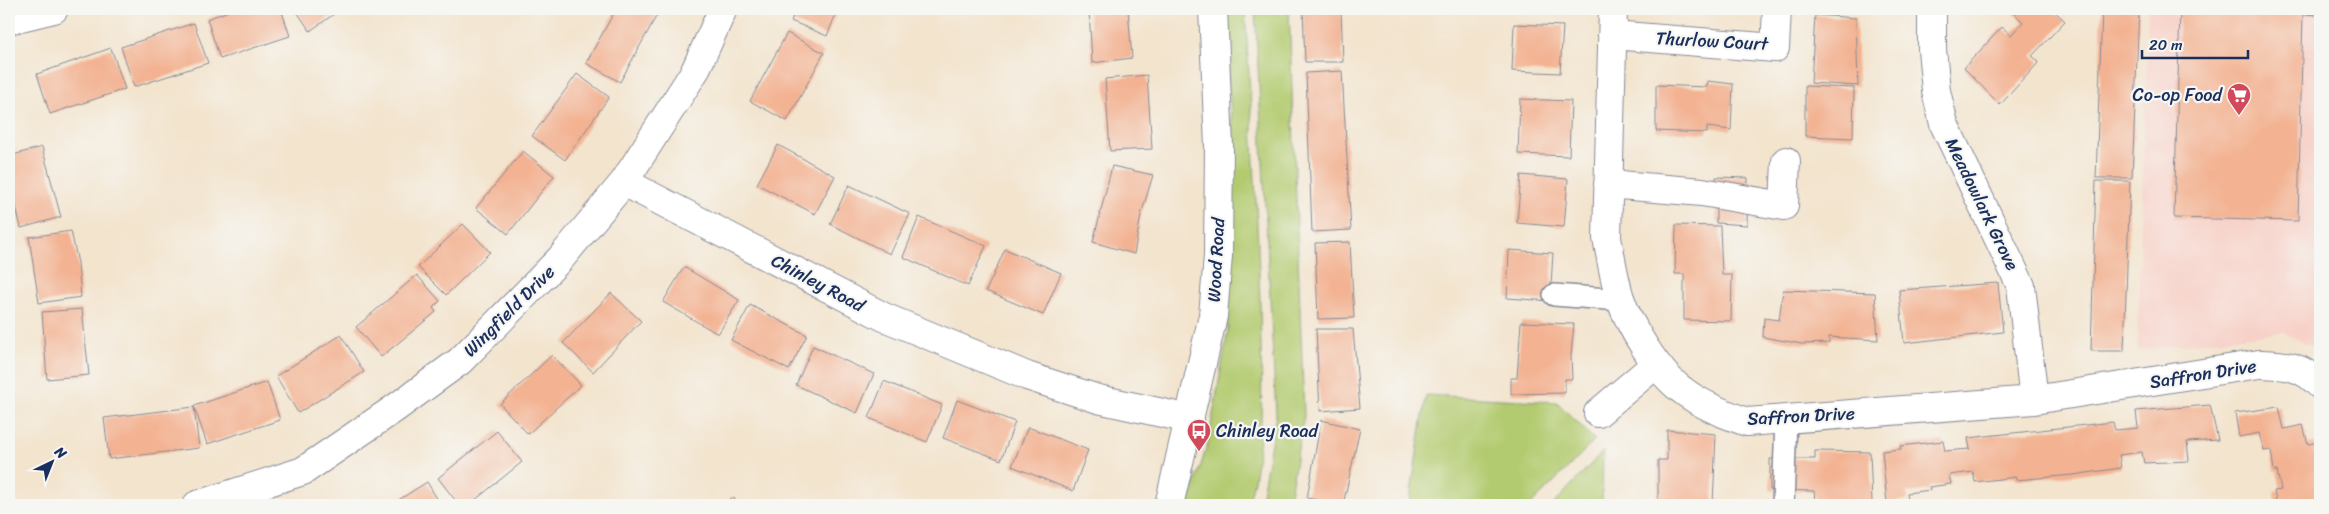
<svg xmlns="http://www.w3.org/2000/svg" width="2329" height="514" font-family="Sriracha,sans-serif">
<rect width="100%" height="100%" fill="#f6f6f2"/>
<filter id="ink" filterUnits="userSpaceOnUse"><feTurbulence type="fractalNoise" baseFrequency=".02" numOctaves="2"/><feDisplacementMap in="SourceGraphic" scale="10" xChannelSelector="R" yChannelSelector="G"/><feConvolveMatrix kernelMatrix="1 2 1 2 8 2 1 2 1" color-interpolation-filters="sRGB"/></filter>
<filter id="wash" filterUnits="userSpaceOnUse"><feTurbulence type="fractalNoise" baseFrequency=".0096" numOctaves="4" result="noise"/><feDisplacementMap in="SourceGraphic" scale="20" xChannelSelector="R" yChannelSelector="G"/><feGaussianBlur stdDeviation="1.12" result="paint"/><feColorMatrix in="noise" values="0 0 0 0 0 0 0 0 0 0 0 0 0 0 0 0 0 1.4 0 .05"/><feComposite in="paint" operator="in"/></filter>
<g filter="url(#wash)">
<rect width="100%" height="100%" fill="#f3e4ce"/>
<path fill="#f7d1c8" d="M 2148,9 L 2320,9 L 2320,351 L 2283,332 L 2137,350 Z"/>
<path fill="#b3cb6f" stroke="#677d66" d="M 1224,9 L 1245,9 C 1251,106 1257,204 1260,301 C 1261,370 1267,439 1248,505 L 1188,505 L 1208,443 L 1228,330 L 1226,292 L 1231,223 L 1232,132 Z
M 1255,9 L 1289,9 L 1304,416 L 1288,505 L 1260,505 L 1276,415 Z
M 1426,395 L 1557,402 L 1595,440 L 1531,505 L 1409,505 Z
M 1603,451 L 1602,505 L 1553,505 Z"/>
<g id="blocks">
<path fill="#f3b292" d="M 234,9 L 281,9 L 290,36 L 220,59 L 207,19 Z
M 295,9 L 341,9 L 310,31 Z
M 616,9 L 645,9 L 657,15 L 620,82 L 586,63 Z
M 796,9 L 838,9 L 827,36 L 791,21 Z
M 1089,9 L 1128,9 L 1132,58 L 1092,63 Z
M 1303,9 L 1341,9 L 1343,62 L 1305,62 Z
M 2010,9 L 2052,9 L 2065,21 L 2032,56 L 2039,62 L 2000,105 L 1964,68 L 2002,27 L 2011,35 L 2023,22 Z
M 2102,9 L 2139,9 L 2132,178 L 2096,178 Z
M 2180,9 L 2320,9 L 2320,15 L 2303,14 L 2298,221 L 2174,218 Z
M 1815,15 L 1856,18 L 1858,86 L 1811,83 Z
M 194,23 L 208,63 L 134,87 L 121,47 Z
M 1514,24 L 1563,26 L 1560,73 L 1512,71 Z
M 787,33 L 824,53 L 787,121 L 750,101 Z
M 111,48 L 125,89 L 50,114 L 37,74 Z
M 1342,71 L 1351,230 L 1312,232 L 1306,73 Z
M 577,74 L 609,97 L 565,160 L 532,136 Z
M 1147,75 L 1152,149 L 1110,151 L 1105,79 Z
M 1708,81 L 1733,84 L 1731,130 L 1707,127 L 1707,133 L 1656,131 L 1656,85 L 1707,87 Z
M 1805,86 L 1854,88 L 1853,138 L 1805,136 Z
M 1520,99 L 1571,101 L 1569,156 L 1518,154 Z
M 778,145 L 835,176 L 815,214 L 757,184 Z
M 42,147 L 61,217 L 21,228 L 9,177 L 9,156 Z
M 523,151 L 554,176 L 508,234 L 476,208 Z
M 1112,166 L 1153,175 L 1141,215 L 1134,254 L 1093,242 Z
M 1521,175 L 1568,179 L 1564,227 L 1517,223 Z
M 1716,177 L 1748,178 L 1747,225 L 1716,223 Z
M 2096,181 L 2130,181 L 2124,351 L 2091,351 Z
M 849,185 L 910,214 L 890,254 L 830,224 Z
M 919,217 L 986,246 L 968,286 L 903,257 Z
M 463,224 L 490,252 L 446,295 L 418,267 Z
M 1676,225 L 1720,226 L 1722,275 L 1732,275 L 1731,321 L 1684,320 L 1684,274 L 1675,274 Z
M 71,231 L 78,263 L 81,297 L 39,303 L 29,237 Z
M 1350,242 L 1354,318 L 1318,319 L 1315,243 Z
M 1005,249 L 1061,273 L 1043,315 L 986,291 Z
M 1509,250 L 1553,253 L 1550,301 L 1507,298 Z
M 684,267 L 739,300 L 718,334 L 663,302 Z
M 417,275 L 440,301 L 433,308 L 436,312 L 381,357 L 356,327 Z
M 1998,283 L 2003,332 L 1904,343 L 1899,290 Z
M 1783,290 L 1875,293 L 1878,340 L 1829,337 L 1829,343 L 1802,344 L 1763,337 L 1764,318 L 1779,320 Z
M 611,293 L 641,321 L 593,372 L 563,343 Z
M 750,305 L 807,335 L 789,370 L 731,340 Z
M 82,309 L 89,375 L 47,379 L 42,312 Z
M 1521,322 L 1574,324 L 1571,355 L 1572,379 L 1565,379 L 1565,393 L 1511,394 L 1511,378 L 1517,378 Z
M 1316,329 L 1353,329 L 1360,408 L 1320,411 Z
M 341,335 L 364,372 L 298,413 L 276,376 Z
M 813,346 L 874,374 L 857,413 L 796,385 Z
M 552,355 L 581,385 L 528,434 L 500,404 Z
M 884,381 L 942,405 L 927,442 L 869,418 Z
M 267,382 L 280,420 L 207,444 L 194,406 Z
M 957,400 L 1015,422 L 1001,460 L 943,438 Z
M 2210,405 L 2218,440 L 2187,442 L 2189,461 L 2144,463 L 2142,452 L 2119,455 L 2121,468 L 2073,475 L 2016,480 L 2016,477 L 1975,482 L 1973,472 L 1949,475 L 1951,484 L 1929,487 L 1930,490 L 1907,493 L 1908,500 L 1887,503 L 1882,451 L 1901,449 L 1900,446 L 1943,441 L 1945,451 L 1970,449 L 1968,438 L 2113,422 L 2115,430 L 2138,428 L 2136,411 Z
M 194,407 L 199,448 L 109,459 L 104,418 Z
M 2279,407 L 2284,429 L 2303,425 L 2308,444 L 2320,442 L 2320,505 L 2277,505 L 2274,491 L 2281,490 L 2277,471 L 2274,471 L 2271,450 L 2264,451 L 2259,433 L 2239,437 L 2235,413 Z
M 1321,420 L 1360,429 L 1343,505 L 1307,498 Z
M 1028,427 L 1088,450 L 1073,491 L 1012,466 Z
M 1667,430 L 1716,434 L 1713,505 L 1653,505 L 1653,501 L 1658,501 L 1658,460 L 1667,460 Z
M 497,431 L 522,462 L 469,505 L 459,505 L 438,478 Z
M 1815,451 L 1870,452 L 1872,503 L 1815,501 L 1814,491 L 1770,490 L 1770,459 L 1815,459 Z
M 427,482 L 441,505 L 389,505 L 397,501 Z
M 733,497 L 739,505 L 723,505 Z"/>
</g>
</g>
<g filter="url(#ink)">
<use href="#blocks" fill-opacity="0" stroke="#878a96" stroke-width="1"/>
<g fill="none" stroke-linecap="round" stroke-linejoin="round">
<defs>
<path id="service" d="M 1554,295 L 1621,300
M 1783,505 L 1786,419"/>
<path id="minor" d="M 1613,9 L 1607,238 C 1611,258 1614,279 1620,298 C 1630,327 1657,372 1682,390 C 1701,405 1724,414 1747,422 L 2034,400 L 2259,364 C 2285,365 2301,365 2320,385
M 1932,9 L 1932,49 L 1936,91 L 1944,124 L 2021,286 L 2034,400
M 9,20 L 54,9
M 1612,35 L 1775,48 L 1777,9
M 624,182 L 884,317 L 1027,376 L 1098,399 L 1190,419
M 1608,184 L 1702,192 L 1784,206 L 1786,161
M 1598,413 L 1656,364
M 197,505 L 303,471 L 394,409 L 460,361 L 561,258 L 624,182 L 695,71 L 723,9"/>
<path id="tertiary" d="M 1169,505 L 1213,316 L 1218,256 L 1219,146 L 1213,9"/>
</defs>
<use href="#service" stroke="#878a96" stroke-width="24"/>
<use href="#minor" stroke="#878a96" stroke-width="30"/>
<use href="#tertiary" stroke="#878a96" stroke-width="30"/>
<use href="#service" stroke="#fff" stroke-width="21"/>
<use href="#minor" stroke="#fff" stroke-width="28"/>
<use href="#tertiary" stroke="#fff" stroke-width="28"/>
</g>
</g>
<defs>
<symbol id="supermarket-pin" viewBox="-11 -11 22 30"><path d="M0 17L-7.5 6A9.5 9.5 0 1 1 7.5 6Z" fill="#d1495b" stroke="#f6f6f2"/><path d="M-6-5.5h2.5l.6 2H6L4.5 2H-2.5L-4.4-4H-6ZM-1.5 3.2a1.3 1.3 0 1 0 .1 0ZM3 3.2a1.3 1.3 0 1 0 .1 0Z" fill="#fff"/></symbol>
<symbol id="bus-pin" viewBox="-11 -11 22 30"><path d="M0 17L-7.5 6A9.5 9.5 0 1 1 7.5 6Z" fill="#d1495b" stroke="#f6f6f2"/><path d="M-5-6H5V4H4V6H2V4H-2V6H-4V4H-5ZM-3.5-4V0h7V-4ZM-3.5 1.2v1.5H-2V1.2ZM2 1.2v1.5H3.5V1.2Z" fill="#fff"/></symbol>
</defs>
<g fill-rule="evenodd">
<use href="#supermarket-pin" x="2225" y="81" width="28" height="38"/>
<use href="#bus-pin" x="1185" y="417" width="28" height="38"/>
</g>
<g text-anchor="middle" stroke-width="4.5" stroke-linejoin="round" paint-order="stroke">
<g font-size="18" fill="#1b2f5e" stroke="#f6f6f2">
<text transform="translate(1712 41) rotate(3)" y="6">Thurlow Court</text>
<text transform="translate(1982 204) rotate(64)" y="6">Meadowlark Grove</text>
<text transform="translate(1216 260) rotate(-87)" y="6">Wood Road</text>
<text transform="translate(818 283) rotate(28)" y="6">Chinley Road</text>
<text transform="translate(509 311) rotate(-45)" y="6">Wingfield Drive</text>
<text transform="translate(2203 374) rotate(-9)" y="6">Saffron Drive</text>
<text transform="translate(1801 416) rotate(-3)" y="6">Saffron Drive</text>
</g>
<g font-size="18" fill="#1b2f5e" stroke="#f6f6f2" text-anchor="end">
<text x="2222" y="101">Co-op Food</text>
<text x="1216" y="437" text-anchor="start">Chinley Road</text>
</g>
</g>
<rect width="2329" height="514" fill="none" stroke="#f6f6f2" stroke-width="30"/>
<g transform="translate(52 462) rotate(43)" stroke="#f6f6f2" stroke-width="4" paint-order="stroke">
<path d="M0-4L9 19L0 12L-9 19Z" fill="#1b2f5e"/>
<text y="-8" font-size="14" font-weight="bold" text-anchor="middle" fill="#1b2f5e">N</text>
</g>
<path d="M2142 50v8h106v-8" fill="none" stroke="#1b2f5e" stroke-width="2.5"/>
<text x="2149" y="50" font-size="15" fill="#1b2f5e" stroke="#f6f6f2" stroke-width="4" paint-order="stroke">20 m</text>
</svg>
